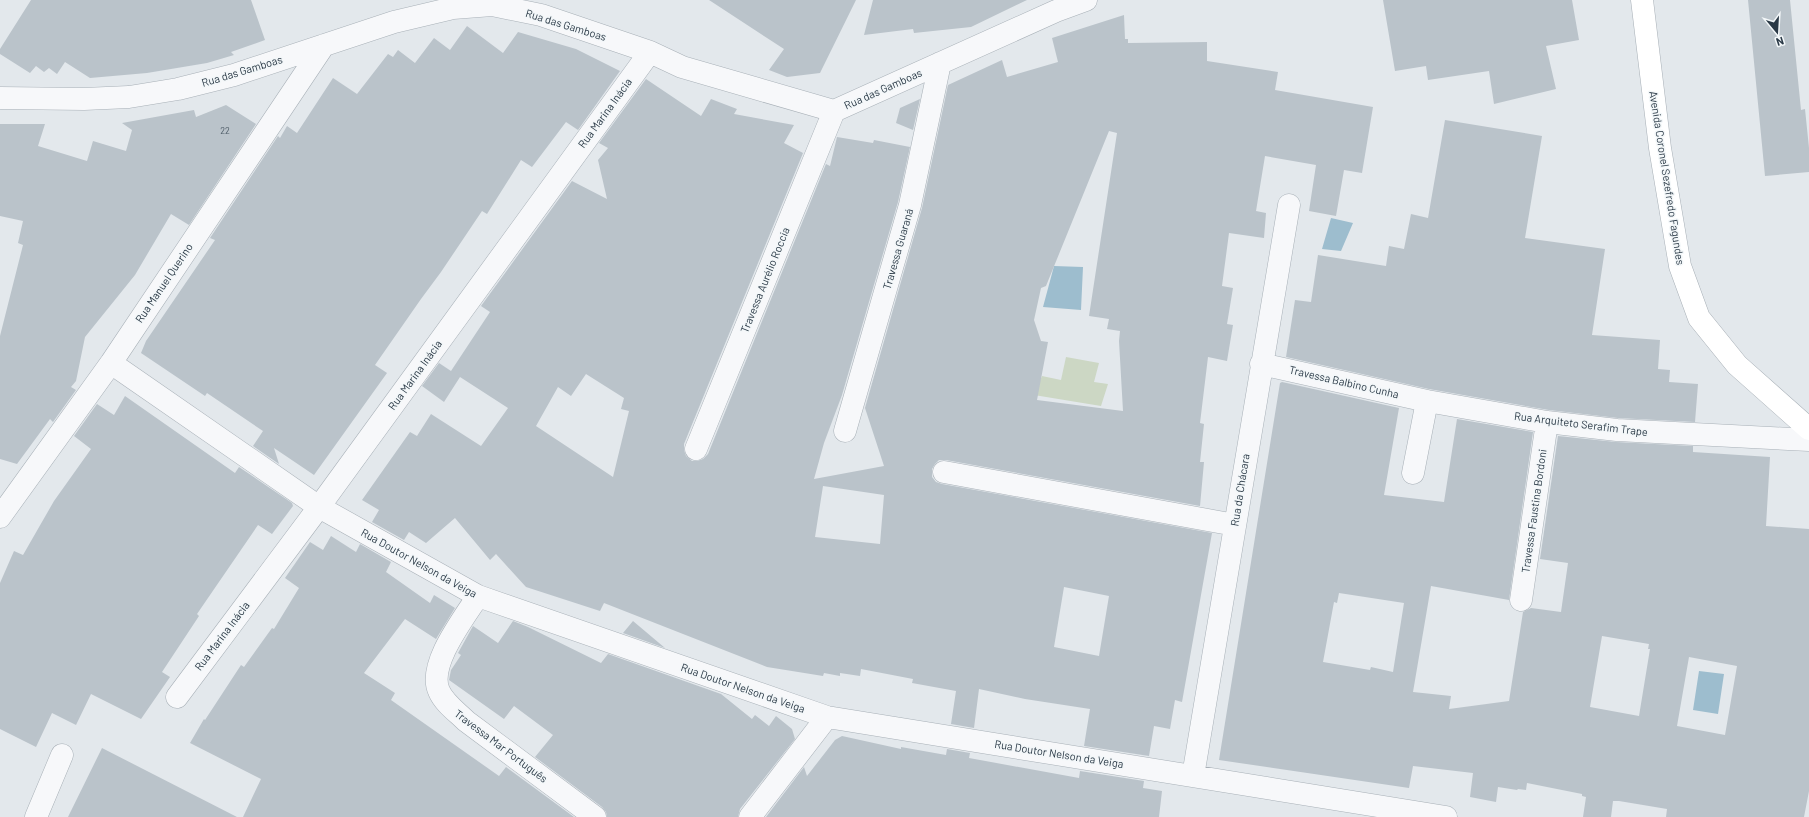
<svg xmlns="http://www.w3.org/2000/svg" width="1809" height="817" font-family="Barlow,sans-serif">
<rect width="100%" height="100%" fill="#e3e8ec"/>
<path fill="#ccd7c4" d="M 1066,357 L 1099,363 L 1094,382 L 1108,384 L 1101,406 L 1034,395 L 1042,376 L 1061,380 Z"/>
<path fill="#9dbdce" d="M 1331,218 L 1353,223 L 1341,251 L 1322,249 Z
M 1054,266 L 1083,267 L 1081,310 L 1043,307 Z
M 1699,671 L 1724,674 L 1718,714 L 1693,710 Z"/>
<path fill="#bac3ca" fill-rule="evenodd" d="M 31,0 L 251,0 L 265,40 L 231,52 L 234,55 L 207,63 L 147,73 L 90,78 L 65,62 L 57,74 L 49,68 L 44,72 L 36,66 L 30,73 L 0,54 L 0,49 Z
M 709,0 L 856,0 L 820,73 L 787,77 L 769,70 L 784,49 Z
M 873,0 L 1027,0 L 971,27 L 914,33 L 913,29 L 864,35 Z
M 1383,0 L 1572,0 L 1579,40 L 1546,46 L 1556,89 L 1494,104 L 1489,71 L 1428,80 L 1426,66 L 1395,71 Z
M 1748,0 L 1790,0 L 1801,110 L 1805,109 L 1809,148 L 1809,172 L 1765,176 Z
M 1124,15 L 1125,39 L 1128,39 L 1128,43 L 1207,42 L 1207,61 L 1278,72 L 1275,90 L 1373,107 L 1362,173 L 1344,170 L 1336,216 L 1309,211 L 1316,165 L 1265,156 L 1256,211 L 1266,213 L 1264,238 L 1229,233 L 1222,286 L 1233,288 L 1227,324 L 1233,325 L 1227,361 L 1208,357 L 1200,423 L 1204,424 L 1200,462 L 1204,462 L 1200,506 L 946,460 L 939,460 L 935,464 L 932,469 L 932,477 L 936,482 L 942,484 L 1212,533 L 1182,702 L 1175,700 L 1170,729 L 1154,726 L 1149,756 L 1084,746 L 1090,709 L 1025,699 L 979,689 L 974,728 L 951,724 L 956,691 L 912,683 L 913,679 L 861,669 L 860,676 L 840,673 L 840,676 L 824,673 L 823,676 L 767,667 L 604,603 L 600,611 L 526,587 L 496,554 L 490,560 L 455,518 L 426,543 L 409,532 L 404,540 L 372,522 L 379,510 L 362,500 L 410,432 L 417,436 L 431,414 L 481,446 L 508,408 L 460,377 L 444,402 L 422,386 L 439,363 L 451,371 L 490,312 L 481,306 L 572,181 L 607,199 L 598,160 L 608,148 L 599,143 L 646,79 L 701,116 L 711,99 L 737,109 L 734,114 L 794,125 L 784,143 L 803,153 L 684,444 L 684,450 L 686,456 L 692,461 L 697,461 L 703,459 L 708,454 L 826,164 L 830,166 L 837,137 L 873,143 L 874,140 L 910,147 L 898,202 L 842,395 L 824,443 L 814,479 L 884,466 L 865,408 L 922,208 L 948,85 L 1002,60 L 1007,77 L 1058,62 L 1052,38 ZM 1109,131 L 1117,133 L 1089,316 L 1109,319 L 1107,329 L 1120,331 L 1119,341 L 1123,411 L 1037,400 L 1048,342 L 1041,341 L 1034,320 L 1041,288 L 1046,286 ZM 586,374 L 624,398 L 621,409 L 629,411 L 613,477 L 536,426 L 558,387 L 571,396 ZM 823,486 L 884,495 L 880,544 L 815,537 ZM 1064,587 L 1109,596 L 1099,656 L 1054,647 Z
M 467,26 L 503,53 L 518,32 L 576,49 L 620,71 L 578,130 L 566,122 L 532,167 L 521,160 L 487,214 L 482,211 L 441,272 L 421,299 L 375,365 L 387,373 L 314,475 L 274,448 L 279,464 L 253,446 L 263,431 L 207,393 L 205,396 L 141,353 L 146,341 L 215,240 L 210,238 L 278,136 L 280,138 L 287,126 L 297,133 L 333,78 L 357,94 L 388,54 L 393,57 L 398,50 L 415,63 L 434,38 L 450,50 Z
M 920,99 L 913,130 L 896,123 L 900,108 Z
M 226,105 L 256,124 L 189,225 L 171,214 L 135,275 L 85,337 L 76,381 L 71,387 L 76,390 L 53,422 L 50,419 L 17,464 L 0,459 L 0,336 L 23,245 L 18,243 L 23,221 L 0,216 L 0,124 L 45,124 L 38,146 L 87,161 L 93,141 L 126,151 L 132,130 L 122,123 L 194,110 L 196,117 Z
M 1445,120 L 1542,136 L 1525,238 L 1605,249 L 1592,335 L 1660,340 L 1658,369 L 1670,370 L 1669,382 L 1698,384 L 1695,422 L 1618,418 L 1549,410 L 1429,389 L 1286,357 L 1295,300 L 1311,302 L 1318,255 L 1386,266 L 1389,246 L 1404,249 L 1411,214 L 1428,218 Z
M 1282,382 L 1399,408 L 1384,495 L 1444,502 L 1457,419 L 1533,432 L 1509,600 L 1431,586 L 1413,692 L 1451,696 L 1449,709 L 1509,701 L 1523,612 L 1531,608 L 1561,612 L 1568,563 L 1540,559 L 1558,436 L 1616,442 L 1693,446 L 1693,452 L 1770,457 L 1766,526 L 1809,529 L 1809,791 L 1804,817 L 1666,817 L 1667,809 L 1619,801 L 1613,801 L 1611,817 L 1583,817 L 1586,797 L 1582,796 L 1582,794 L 1527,783 L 1526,790 L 1518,789 L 1517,790 L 1498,787 L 1496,802 L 1470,797 L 1473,773 L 1413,766 L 1409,788 L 1219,760 L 1280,383 ZM 1339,593 L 1404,603 L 1393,672 L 1371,667 L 1370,670 L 1323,662 L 1334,602 L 1337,603 ZM 1602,636 L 1649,644 L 1648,649 L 1650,649 L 1639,716 L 1590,707 ZM 1689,657 L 1737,666 L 1725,735 L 1677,726 Z
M 125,396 L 235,473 L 239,467 L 292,503 L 293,506 L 272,534 L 258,525 L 197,614 L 199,616 L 162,672 L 170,677 L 141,719 L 91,694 L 76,725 L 52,713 L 36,747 L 0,729 L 0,583 L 14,551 L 23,555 L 54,501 L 91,449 L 74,436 L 97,404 L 114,415 Z
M 331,536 L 356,552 L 360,544 L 391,562 L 386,572 L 430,603 L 434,595 L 455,608 L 436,639 L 405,619 L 364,673 L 395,693 L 391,700 L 499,776 L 506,767 L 574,817 L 243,817 L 261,779 L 190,743 L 204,719 L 205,720 L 241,665 L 244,667 L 272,628 L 274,629 L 299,588 L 285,578 L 310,542 L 323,550 Z
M 513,621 L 528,627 L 601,663 L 608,654 L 721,694 L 752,719 L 755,715 L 769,726 L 776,716 L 792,729 L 795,739 L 740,809 L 738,817 L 607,817 L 606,812 L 602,807 L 535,757 L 553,735 L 514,706 L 504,719 L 449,680 L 451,670 L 461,655 L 458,653 L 473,626 L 498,643 Z
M 633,621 L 665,648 L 623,633 Z
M 842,736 L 901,749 L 901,747 L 946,755 L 947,749 L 970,753 L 969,758 L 1079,778 L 1080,771 L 1144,781 L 1143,788 L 1162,791 L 1159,817 L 766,817 L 804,767 L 807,776 L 835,740 Z
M 102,748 L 237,817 L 68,817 Z"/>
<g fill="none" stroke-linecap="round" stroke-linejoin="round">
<defs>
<path id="street" d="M 0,98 L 84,99 L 129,97 L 178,89 L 234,75 L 394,22 L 453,8 L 492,5 L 541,15 L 650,52 L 682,67 L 834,111 L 1056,11 L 1086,0
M 111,363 L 319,507 L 478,596 L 827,717 L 1446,817
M 1261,364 L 1427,401
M 845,431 L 910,205 L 940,63
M 696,449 L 834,111
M 944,472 L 1235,525
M 1413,473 L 1427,401 L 1547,422 L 1617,430 L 1809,440
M 0,517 L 111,363 L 324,45
M 478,596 C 464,618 427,665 439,691 C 444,703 457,712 466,721 L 595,817
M 1521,600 L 1547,422
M 177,697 L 319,507 L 650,52
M 1193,776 L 1289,205
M 36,817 L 62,755
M 750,817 L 827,717"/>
<path id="secondary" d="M 1642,0 L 1660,148 L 1680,266 L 1699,318 L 1737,365 L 1809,429"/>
</defs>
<use href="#street" stroke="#a8b0b7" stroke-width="23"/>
<use href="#secondary" stroke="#a8b0b7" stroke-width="23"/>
<use href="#street" stroke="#f7f8fa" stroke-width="22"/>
<use href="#secondary" stroke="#fff" stroke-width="22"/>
</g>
<g text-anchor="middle" stroke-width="3" stroke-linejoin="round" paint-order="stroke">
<g font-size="9" fill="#4e5c67">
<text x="225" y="134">22</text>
</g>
<g font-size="11" fill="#2a3946" stroke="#f3f7f9">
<text transform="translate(566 25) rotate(17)" y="4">Rua das Gamboas</text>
<text transform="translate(242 71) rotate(-17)" y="4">Rua das Gamboas</text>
<text transform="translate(883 89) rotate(-24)" y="4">Rua das Gamboas</text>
<text transform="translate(605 113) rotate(-54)" y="4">Rua Marina Inácia</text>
<text transform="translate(1667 178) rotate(81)" y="4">Avenida Coronel Sezefredo Fagundes</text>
<text transform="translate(898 249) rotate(-74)" y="4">Travessa Guaraná</text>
<text transform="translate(765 280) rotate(-68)" y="4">Travessa Aurélio Roccia</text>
<text transform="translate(164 283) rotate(-56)" y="4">Rua Manuel Querino</text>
<text transform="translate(415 375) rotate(-54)" y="4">Rua Marina Inácia</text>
<text transform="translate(1344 382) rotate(13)" y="4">Travessa Balbino Cunha</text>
<text transform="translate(1581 424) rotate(7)" y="4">Rua Arquiteto Serafim Trape</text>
<text transform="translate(1240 490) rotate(-81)" y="4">Rua da Chácara</text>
<text transform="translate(1534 511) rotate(-82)" y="4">Travessa Faustina Bordoni</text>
<text transform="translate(419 563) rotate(29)" y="4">Rua Doutor Nelson da Veiga</text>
<text transform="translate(222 636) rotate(-53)" y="4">Rua Marina Inácia</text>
<text transform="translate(743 688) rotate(19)" y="4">Rua Doutor Nelson da Veiga</text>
<text transform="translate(501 746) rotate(37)" y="4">Travessa Mar Português</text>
<text transform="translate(1059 754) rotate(9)" y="4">Rua Doutor Nelson da Veiga</text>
</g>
</g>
<g transform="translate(1777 32) rotate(162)" stroke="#f3f7f9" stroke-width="3" paint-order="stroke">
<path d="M0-3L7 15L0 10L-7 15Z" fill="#2a3946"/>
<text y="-6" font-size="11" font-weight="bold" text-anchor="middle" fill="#2a3946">N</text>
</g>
</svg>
